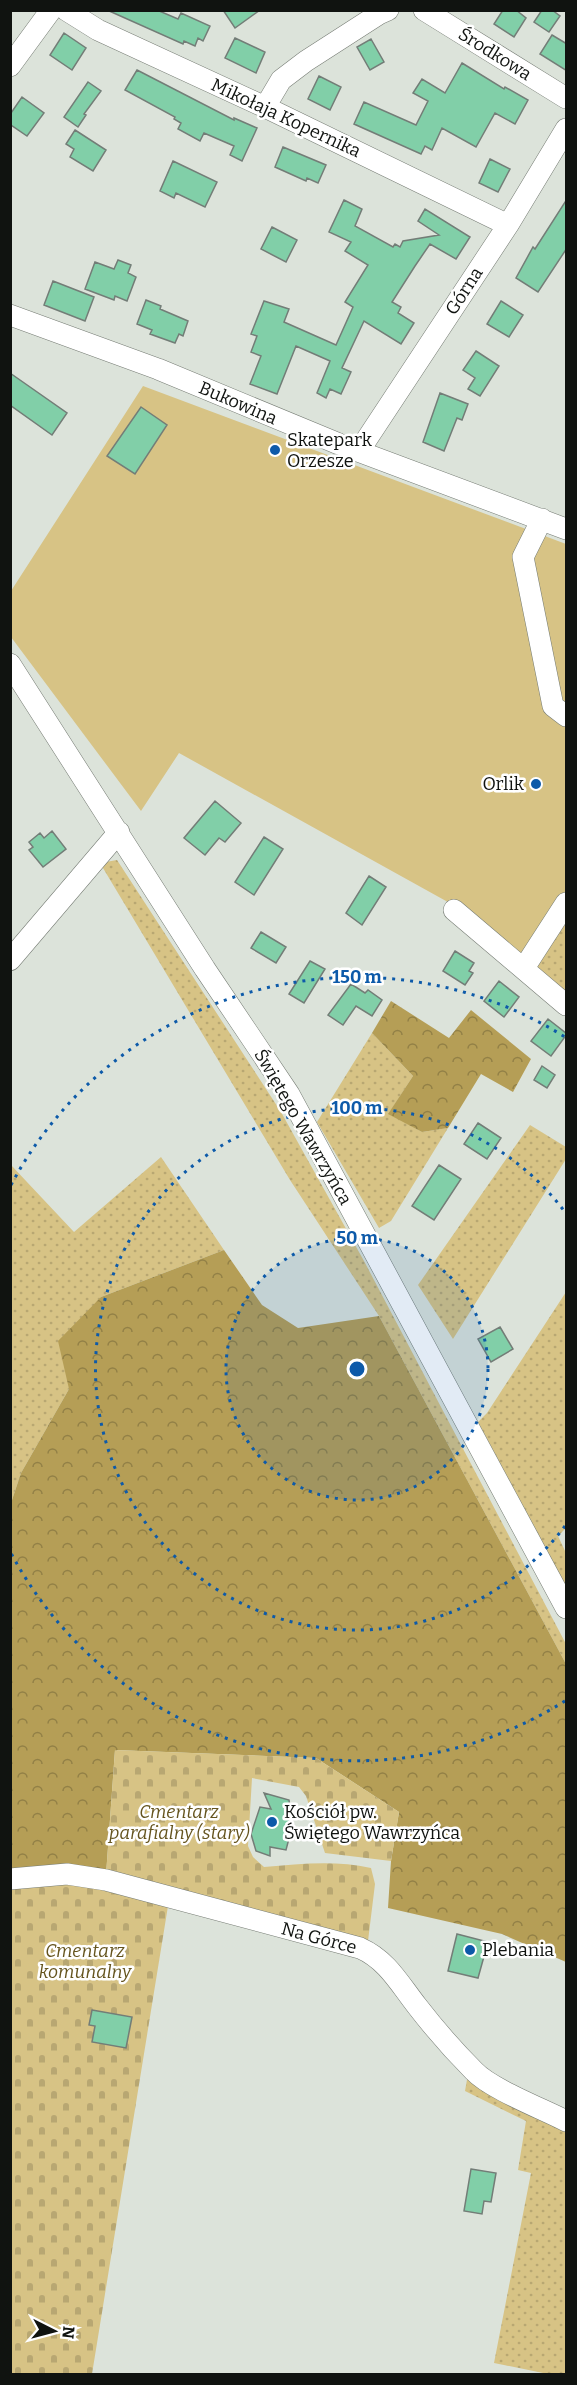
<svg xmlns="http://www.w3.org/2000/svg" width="577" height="2385" font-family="Bitter,serif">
<defs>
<pattern id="grass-dots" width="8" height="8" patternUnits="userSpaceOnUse" patternTransform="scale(1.5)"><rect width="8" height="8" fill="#d7c385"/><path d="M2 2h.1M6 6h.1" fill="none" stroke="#b8a772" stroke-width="1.8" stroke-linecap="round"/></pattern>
<pattern id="forest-crowns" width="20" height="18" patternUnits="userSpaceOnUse" patternTransform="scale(1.5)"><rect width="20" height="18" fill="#b59e56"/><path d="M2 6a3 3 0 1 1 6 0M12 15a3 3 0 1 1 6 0" fill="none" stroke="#928046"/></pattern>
<pattern id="cemetery-stones" width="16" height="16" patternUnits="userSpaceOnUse" patternTransform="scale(1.5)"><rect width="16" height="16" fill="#d7c385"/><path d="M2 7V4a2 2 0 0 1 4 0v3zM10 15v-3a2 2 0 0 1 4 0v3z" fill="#b8a772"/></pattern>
</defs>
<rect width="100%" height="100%" fill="#dce3da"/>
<path fill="url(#grass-dots)" d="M 117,860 L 281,1112 L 364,1261 L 566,1644 L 566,1664 L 379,1316 L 290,1180 L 100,863 Z
M 563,924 L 566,927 L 566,993 L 534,966 Z
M 372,1033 L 413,1076 L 389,1113 L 422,1132 L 448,1128 L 391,1221 L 379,1228 L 317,1122 Z
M 530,1125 L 566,1147 L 566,1159 L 453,1339 L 418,1285 Z
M 161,1157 L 224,1250 L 101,1297 L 69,1389 L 21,1473 L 11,1503 L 11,1165 L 74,1232 Z
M 566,1292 L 566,1528 L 558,1536 L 566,1553 L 566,1588 L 478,1422 L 487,1413 Z
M 468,2074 L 566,2129 L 566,2374 L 548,2374 L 494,2363 L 531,2173 L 518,2170 L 526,2121 L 465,2091 Z"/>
<path fill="url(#forest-crowns)" d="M 391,1001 L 449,1038 L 471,1010 L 531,1059 L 513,1092 L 481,1074 L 448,1128 L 422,1132 L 388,1114 L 413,1076 L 372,1033 Z
M 224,1250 L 262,1305 L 298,1328 L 379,1316 L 566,1664 L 566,1962 L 502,1934 L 388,1908 L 391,1861 L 399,1812 L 316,1758 L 115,1750 L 106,1875 L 11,1873 L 11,1503 L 21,1473 L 69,1389 L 58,1341 L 101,1297 Z"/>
<path fill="url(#cemetery-stones)" d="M 115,1750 L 316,1758 L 399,1812 L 391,1861 L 325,1853 L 306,1796 L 299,1787 L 252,1778 L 248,1846 L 253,1857 L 264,1867 C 300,1864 335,1860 371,1868 L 375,1884 L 368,1941 L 106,1875 Z
M 65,1881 L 168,1906 L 92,2374 L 11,2374 L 10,1888 Z"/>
<path fill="#d7c385" d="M 143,386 L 566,544 L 566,902 L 524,968 L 455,906 L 179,753 L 141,811 L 11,637 L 11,591 Z"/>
<path fill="#81cfa8" stroke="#737d77" stroke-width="1.5" d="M 107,10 L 157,10 L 178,19 L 181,13 L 210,26 L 203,41 L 198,38 L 195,46 L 184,41 L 183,44 Z
M 223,10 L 260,10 L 235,28 Z
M 503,10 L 516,10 L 526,18 L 514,37 L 494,24 Z
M 542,10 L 552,10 L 560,16 L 549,32 L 534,22 Z
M 64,33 L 86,48 L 72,70 L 50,55 Z
M 552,35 L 567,44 L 567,71 L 540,54 Z
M 235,38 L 265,52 L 256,73 L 225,58 Z
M 371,39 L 384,62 L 370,70 L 357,47 Z
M 462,63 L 504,89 L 505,87 L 528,100 L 515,124 L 495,113 L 476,147 L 442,128 L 432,150 L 425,146 L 421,154 L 354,124 L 364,102 L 416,125 L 428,101 L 413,93 L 422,79 L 445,93 Z
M 137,70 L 234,120 L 234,118 L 257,128 L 242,161 L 230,155 L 234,146 L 204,133 L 200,141 L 178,129 L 181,123 L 174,119 L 175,117 L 125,90 Z
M 319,76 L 341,87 L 330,110 L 308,99 Z
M 88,82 L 101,91 L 84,114 L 86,115 L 78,127 L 64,117 Z
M 22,97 L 44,113 L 27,136 L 11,125 L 11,113 Z
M 75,130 L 106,150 L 93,171 L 70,157 L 74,149 L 66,144 Z
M 283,147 L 326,165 L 318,183 L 307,178 L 306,181 L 275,167 Z
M 490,159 L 510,169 L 498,192 L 479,183 Z
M 173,161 L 217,182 L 205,207 L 176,193 L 174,198 L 160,191 Z
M 567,199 L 567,248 L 538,292 L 516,278 L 533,247 L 535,249 Z
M 344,200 L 362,209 L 355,226 L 393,247 L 395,244 L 400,247 L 403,241 L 439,235 L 418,221 L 425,209 L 470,237 L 456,259 L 430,244 L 415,266 L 392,302 L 401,307 L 398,313 L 414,323 L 401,344 L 364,321 L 342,368 L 351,372 L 341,394 L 330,389 L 326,398 L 317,393 L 330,361 L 296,346 L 277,394 L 250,384 L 261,356 L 251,352 L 257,336 L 251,334 L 264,301 L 289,309 L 284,322 L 336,345 L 353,307 L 345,302 L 368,265 L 345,251 L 351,242 L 329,232 Z
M 272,227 L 297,240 L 286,262 L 261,249 Z
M 118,260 L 131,265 L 128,273 L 136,277 L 127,301 L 115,296 L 114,300 L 85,289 L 95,262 L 114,269 Z
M 53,281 L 94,297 L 85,321 L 44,305 Z
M 146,300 L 161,306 L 160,309 L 188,321 L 183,336 L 179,334 L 175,343 L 150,334 L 152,330 L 137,324 Z
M 501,301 L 523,315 L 509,337 L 487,324 Z
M 476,351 L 499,366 L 480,396 L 468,389 L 475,378 L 463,370 Z
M 10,373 L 67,413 L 52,435 L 10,405 Z
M 440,393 L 468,404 L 462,420 L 457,418 L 444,451 L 423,442 Z
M 141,407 L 167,425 L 135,474 L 107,456 Z
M 215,801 L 241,823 L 225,842 L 219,838 L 205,855 L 184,838 Z
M 52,831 L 66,849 L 43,867 L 29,850 L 33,847 L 29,842 L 40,833 L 44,838 Z
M 264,837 L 283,849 L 254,895 L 235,882 Z
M 369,876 L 386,887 L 362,925 L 346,913 Z
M 261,932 L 286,947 L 276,963 L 251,948 Z
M 455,951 L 474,963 L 469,971 L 473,973 L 465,985 L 443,971 Z
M 310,961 L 325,969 L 304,1003 L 289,994 Z
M 499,981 L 519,997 L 504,1017 L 484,1001 Z
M 351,984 L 365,993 L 368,990 L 382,1000 L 372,1016 L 356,1006 L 343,1025 L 328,1015 Z
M 548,1019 L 567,1034 L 551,1056 L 531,1041 Z
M 542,1066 L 555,1075 L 547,1088 L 534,1080 Z
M 478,1123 L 501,1138 L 487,1159 L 464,1144 Z
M 439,1165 L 461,1179 L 434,1220 L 412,1206 Z
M 500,1327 L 513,1349 L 491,1362 L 478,1339 Z
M 264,1793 L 289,1800 L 292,1827 L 286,1850 L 270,1847 L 270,1856 L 256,1851 L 251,1834 L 260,1807 L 271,1809 Z
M 457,1934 L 488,1942 L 478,1978 L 448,1971 Z
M 92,2010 L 132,2017 L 126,2048 L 92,2042 L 95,2026 L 89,2025 Z
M 471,2169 L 496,2173 L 491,2202 L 484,2201 L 482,2214 L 464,2211 Z"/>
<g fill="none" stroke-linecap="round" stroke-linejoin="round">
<defs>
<path id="minor" d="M 66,10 L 98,30 L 265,107 L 508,225
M 424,10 L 566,98
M 10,66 L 51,10
M 265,107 L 281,80 L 306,61 L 379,14 L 388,10
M 10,315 L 158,369 L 339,444 L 566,529
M 359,451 L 508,225 L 566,129
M 542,519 L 523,557 L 553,706 L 566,716
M 10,664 L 205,969 L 289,1094 L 566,1608
M 454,910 L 566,1005
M 10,960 L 119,832
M 524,968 L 566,903
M 10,1879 L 67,1874 L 106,1880 L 360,1948 C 387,1960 399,1983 417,2006 C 434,2028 454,2051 474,2071 C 491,2089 543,2109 566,2121"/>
</defs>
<use href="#minor" stroke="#767c74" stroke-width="22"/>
<use href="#minor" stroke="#fff" stroke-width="21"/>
</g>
<circle cx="357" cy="1369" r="131" fill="#0d5aa9" fill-opacity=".12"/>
<g fill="none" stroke="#0d5aa9" stroke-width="3" stroke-dasharray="3 6">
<circle cx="357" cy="1369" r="131"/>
<path d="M565 1526A261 261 0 1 1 565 1212"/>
<path d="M565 1701A392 392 0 0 1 11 1553M11 1185A392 392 0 0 1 565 1037"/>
</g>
<g fill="#0d5aa9" stroke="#fff" stroke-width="2">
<circle cx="275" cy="450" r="6"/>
<circle cx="536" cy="784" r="6"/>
<circle cx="272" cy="1822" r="6"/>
<circle cx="470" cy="1950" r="6"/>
</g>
<g text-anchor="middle" stroke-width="5" stroke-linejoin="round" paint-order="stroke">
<g font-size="18" fill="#101310" stroke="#fff">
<text transform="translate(495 54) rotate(32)" y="6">Środkowa</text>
<text transform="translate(286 118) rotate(25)" y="6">Mikołaja Kopernika</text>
<text transform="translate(464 291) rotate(-57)" y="6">Górna</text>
<text transform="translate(238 403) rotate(23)" y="6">Bukowina</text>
<text transform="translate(303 1127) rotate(60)" y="6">Świętego Wawrzyńca</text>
<text transform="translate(319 1938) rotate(15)" y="6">Na Górce</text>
</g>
<g font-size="18" fill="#101310" stroke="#fff" text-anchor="start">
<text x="287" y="446">Skatepark<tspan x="287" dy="21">Orzesze</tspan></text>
<text x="524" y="790" text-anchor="end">Orlik</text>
<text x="284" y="1818">Kościół pw.<tspan x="284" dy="21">Świętego Wawrzyńca</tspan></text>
<text x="482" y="1956">Plebania</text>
</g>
<g font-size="18" font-style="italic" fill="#65541e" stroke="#fff">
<text x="179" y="1818">Cmentarz<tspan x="179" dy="21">parafialny (stary)</tspan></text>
<text x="85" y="1957">Cmentarz<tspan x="85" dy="21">komunalny</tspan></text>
</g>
</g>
<circle cx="357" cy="1369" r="9" fill="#0d5aa9" stroke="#fff" stroke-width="3"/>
<g font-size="18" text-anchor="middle" font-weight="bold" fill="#0d5aa9" stroke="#fff" stroke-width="5" stroke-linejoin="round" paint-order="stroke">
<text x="357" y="983">150 m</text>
<text x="357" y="1114">100 m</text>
<text x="357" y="1244">50 m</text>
</g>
<rect width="577" height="2385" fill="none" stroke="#101310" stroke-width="24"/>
<g transform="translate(54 2331) rotate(96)" stroke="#ffffff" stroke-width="4.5" paint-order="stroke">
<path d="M0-4.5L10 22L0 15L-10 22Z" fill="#101310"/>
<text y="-9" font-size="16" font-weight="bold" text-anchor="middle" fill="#101310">N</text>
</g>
</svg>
